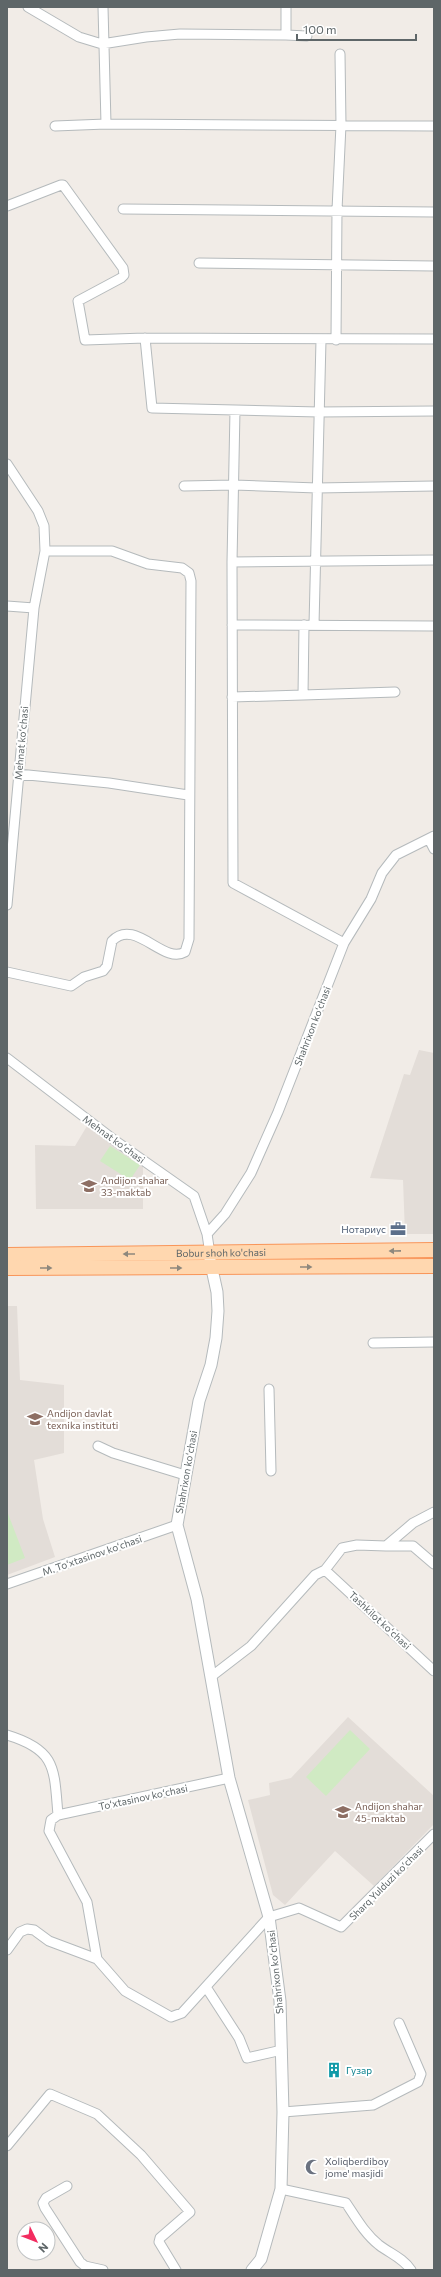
<svg xmlns="http://www.w3.org/2000/svg" width="441" height="2277" font-family="Commissioner,sans-serif">
<rect width="100%" height="100%" fill="#f1ece7"/>
<path fill="#e3ddd8" d="M 419,1050 L 434,1053 L 434,1234 L 405,1234 L 403,1180 L 370,1178 L 404,1074 L 410,1075 Z
M 87,1126 L 143,1164 L 143,1209 L 36,1209 L 35,1145 L 75,1146 Z
M 7,1306 L 17,1306 L 20,1380 L 64,1385 L 64,1453 L 34,1460 L 43,1519 L 55,1557 L 7,1575 Z
M 348,1717 L 434,1796 L 434,1824 L 374,1886 L 335,1851 L 285,1905 L 273,1895 L 248,1800 L 270,1795 L 269,1783 L 291,1778 Z"/>
<path fill="#d0eac3" d="M 110,1146 L 140,1165 L 130,1180 L 100,1161 Z
M 7,1511 L 25,1558 L 7,1565 Z
M 350,1730 L 370,1749 L 326,1796 L 306,1777 Z"/>
<g fill="none" stroke-linecap="round" stroke-linejoin="round">
<defs>
<path id="minor" d="M 28,7 L 79,37 L 102,44 L 146,37 L 180,34 L 286,35 L 286,7
M 103,7 L 106,124 L 434,126
M 286,35 L 307,36
M 55,126 L 106,124
M 7,206 L 61,185 L 63,185 L 123,268 L 124,275 L 121,278 L 78,301 L 85,340 L 145,338 L 434,339
M 123,209 L 434,212
M 199,263 L 434,266
M 145,338 L 152,408 L 319,412 L 434,411
M 336,340 L 337,210 L 341,125 L 340,54
M 235,410 L 232,562 L 233,883 L 344,943
M 7,464 L 38,511 L 44,526 L 45,551 L 34,608 L 7,905
M 184,486 L 234,485 L 317,488 L 434,486
M 232,562 L 434,560
M 7,606 L 34,608
M 232,625 L 434,626
M 314,625 L 321,340
M 303,695 L 395,692
M 232,697 L 303,695 L 304,625
M 18,774 L 109,783 L 188,795
M 429,839 L 434,849
M 7,972 L 71,986 L 84,977 L 103,971 L 107,966 L 112,941 C 135,917 163,965 185,952 L 189,939 L 191,581 L 189,573 L 182,568 L 148,564 L 112,551 L 45,551
M 7,1058 L 117,1142 L 194,1196 L 207,1234 L 210,1254
M 207,1234 L 225,1214 L 251,1173 L 278,1112 L 344,943 L 371,899 L 382,873 L 396,855 L 434,836
M 373,1343 L 434,1342
M 269,1389 L 271,1471
M 98,1446 L 113,1453 L 185,1475
M 386,1546 L 413,1546 L 434,1564
M 325,1570 L 434,1671
M 7,1584 L 177,1525
M 212,1676 L 251,1646 L 315,1575 L 325,1570 L 342,1548 L 357,1545 L 386,1546 L 413,1523 L 434,1512
M 7,1735 C 57,1750 54,1769 58,1815 L 51,1820 L 49,1831 L 87,1902 L 97,1959 L 125,1991 L 171,2017 L 182,2013 L 269,1917 L 299,1908 L 341,1927 L 434,1834
M 58,1815 L 229,1778
M 7,1950 L 20,1932 L 27,1929 L 34,1930 L 49,1941 L 97,1959
M 206,1987 L 239,2038 L 247,2058 L 282,2050
M 283,2112 L 373,2105 L 418,2082 L 421,2074 L 399,2023
M 7,2146 L 50,2094 L 97,2114 L 141,2155 L 190,2212 L 160,2238 L 159,2242 L 176,2270
M 67,2186 L 46,2198 L 43,2203 L 45,2208 L 80,2262 L 85,2266 L 103,2270
M 281,2189 L 346,2203 C 356,2218 365,2234 379,2245 C 391,2254 403,2258 411,2270"/>
<path id="tertiary" d="M 210,1260 L 217,1292 L 218,1311 L 216,1338 L 211,1365 L 199,1401 L 177,1525 L 197,1599 L 229,1778 L 269,1917 L 280,2001 L 283,2112 L 281,2189 L 261,2259 L 252,2270"/>
<g id="primary">
<path id="s1" d="M 7,1255 L 434,1250"/>
<path d="M 7,1268 L 434,1266"/>
</g>
</defs>
<use href="#minor" stroke="#b5babc" stroke-width="11"/>
<use href="#tertiary" stroke="#b5babc" stroke-width="13"/>
<use href="#primary" stroke="#f99559" stroke-width="16"/>
<use href="#minor" stroke="#fff" stroke-width="9"/>
<use href="#tertiary" stroke="#fff" stroke-width="11"/>
<use href="#primary" stroke="#ffd7af" stroke-width="14"/>
</g>
<defs><path id="oneway-solid" d="M-6-.8H1V-3.2L6.5 0L1 3.2V.8H-6Z"/></defs>
<g fill="#8e887d">
<use href="#oneway-solid" transform="translate(395 1251) rotate(179)"/>
<use href="#oneway-solid" transform="translate(129 1254) rotate(180)"/>
<use href="#oneway-solid" transform="translate(306 1267)"/>
<use href="#oneway-solid" transform="translate(46 1268)"/>
<use href="#oneway-solid" transform="translate(176 1268)"/>
</g>
<defs>
<symbol id="school-bare" viewBox="-9 -9 18 18"><path d="M0-5L7-2L0 1L-7-2ZM-4 1L0 2.5L4 1V4Q0 6-4 4Z" fill="#8d6e63" stroke="#fff" stroke-width="2.5" paint-order="stroke"/></symbol>
<symbol id="office-bare" viewBox="-9 -9 18 18"><path d="M-6-3h4V-5.5h4V-3h4V5H-6ZM-1-4.5V-3h2v-1.5ZM-6 0V1H6V0Z" fill="#5c6f8a" stroke="#fff" stroke-width="2.5" paint-order="stroke"/></symbol>
<symbol id="university-bare" viewBox="-9 -9 18 18"><path d="M0-5L7-2L0 1L-7-2ZM-4 1L0 2.5L4 1V4Q0 6-4 4Z" fill="#8d6e63" stroke="#fff" stroke-width="2.5" paint-order="stroke"/></symbol>
<symbol id="building-bare" viewBox="-9 -9 18 18"><path d="M-4-6H4V6H1V3H-1V6H-4ZM-2.5-4.3h1.7v1.8h-1.7ZM.8-4.3h1.7v1.8H.8ZM-2.5-1h1.7V.8h-1.7ZM.8-1h1.7V.8H.8Z" fill="#0f9aa8" stroke="#fff" stroke-width="2.5" paint-order="stroke"/></symbol>
<symbol id="mosque-bare" viewBox="-9 -9 18 18"><path d="M3.5-4.9A6 6 0 1 0 3.5 4.9A5 5 0 1 1 3.5-4.9Z" fill="#6b7280" stroke="#fff" stroke-width="2.5" paint-order="stroke"/></symbol>
</defs>
<g fill-rule="evenodd">
<use href="#school-bare" x="78" y="1175" width="22" height="22"/>
<use href="#office-bare" x="387" y="1218" width="22" height="22"/>
<use href="#university-bare" x="24" y="1408" width="22" height="22"/>
<use href="#school-bare" x="332" y="1801" width="22" height="22"/>
<use href="#building-bare" x="323" y="2059" width="22" height="22"/>
<use href="#mosque-bare" x="302" y="2156" width="22" height="22"/>
</g>
<g text-anchor="middle" stroke-width="4" stroke-linejoin="round" paint-order="stroke">
<g font-size="10" fill="#5e6668" stroke="#fff">
<text transform="translate(21 743) rotate(-85)" y="4">Mehnat koʻchasi</text>
<text transform="translate(312 1026) rotate(-69)" y="4">Shahrixon koʻchasi</text>
<text transform="translate(114 1139) rotate(36)" y="4">Mehnat koʻchasi</text>
<text dy="4" stroke="none"><textPath href="#s1" startOffset="214">Bobur shoh ko'chasi</textPath></text>
<text transform="translate(186 1472) rotate(-80)" y="4">Shahrixon koʻchasi</text>
<text transform="translate(92 1555) rotate(-19)" y="4">M. Toʻxtasinov koʻchasi</text>
<text transform="translate(380 1620) rotate(43)" y="4">Tashkilot koʻchasi</text>
<text transform="translate(143 1797) rotate(-12)" y="4">Toʻxtasinov koʻchasi</text>
<text transform="translate(386 1883) rotate(-45)" y="4">Sharq Yulduzi koʻchasi</text>
<text transform="translate(275 1972) rotate(-96)" y="4">Shahrixon koʻchasi</text>
</g>
<g font-size="10" fill="#785e54" stroke="#fff" text-anchor="start">
<text x="101" y="1184">Andijon shahar<tspan x="101" dy="12">33-maktab</tspan></text>
<text x="47" y="1417">Andijon davlat<tspan x="47" dy="12">texnika instituti</tspan></text>
<text x="355" y="1810">Andijon shahar<tspan x="355" dy="12">45-maktab</tspan></text>
</g>
<g font-size="10" fill="#4e5e75" stroke="#fff" text-anchor="end">
<text x="386" y="1233">Нотариус</text>
</g>
<g font-size="10" fill="#0d838f" stroke="#fff" text-anchor="start">
<text x="346" y="2074">Гузар</text>
</g>
<g font-size="10" fill="#5b616d" stroke="#fff" text-anchor="start">
<text x="325" y="2165">Xoliqberdiboy<tspan x="325" dy="12">jome' masjidi</tspan></text>
</g>
</g>
<rect width="441" height="2277" fill="none" stroke="#5e6668" stroke-width="16"/>
<g transform="translate(36 2241) rotate(133)"><circle r="19" fill="#ffffff" stroke="#bfc2c3"/>
<path d="M0-3L7 15L0 10L-7 15Z" fill="#f32c60"/>
<text y="-6" font-size="11" font-weight="bold" text-anchor="middle" fill="#5e6668">N</text>
</g>
<path d="M297 34v6h119v-6" fill="none" stroke="#5e6668" stroke-width="2"/>
<text x="303" y="34" font-size="12" fill="#5e6668" stroke="#ffffff" stroke-width="3" paint-order="stroke">100 m</text>
</svg>
